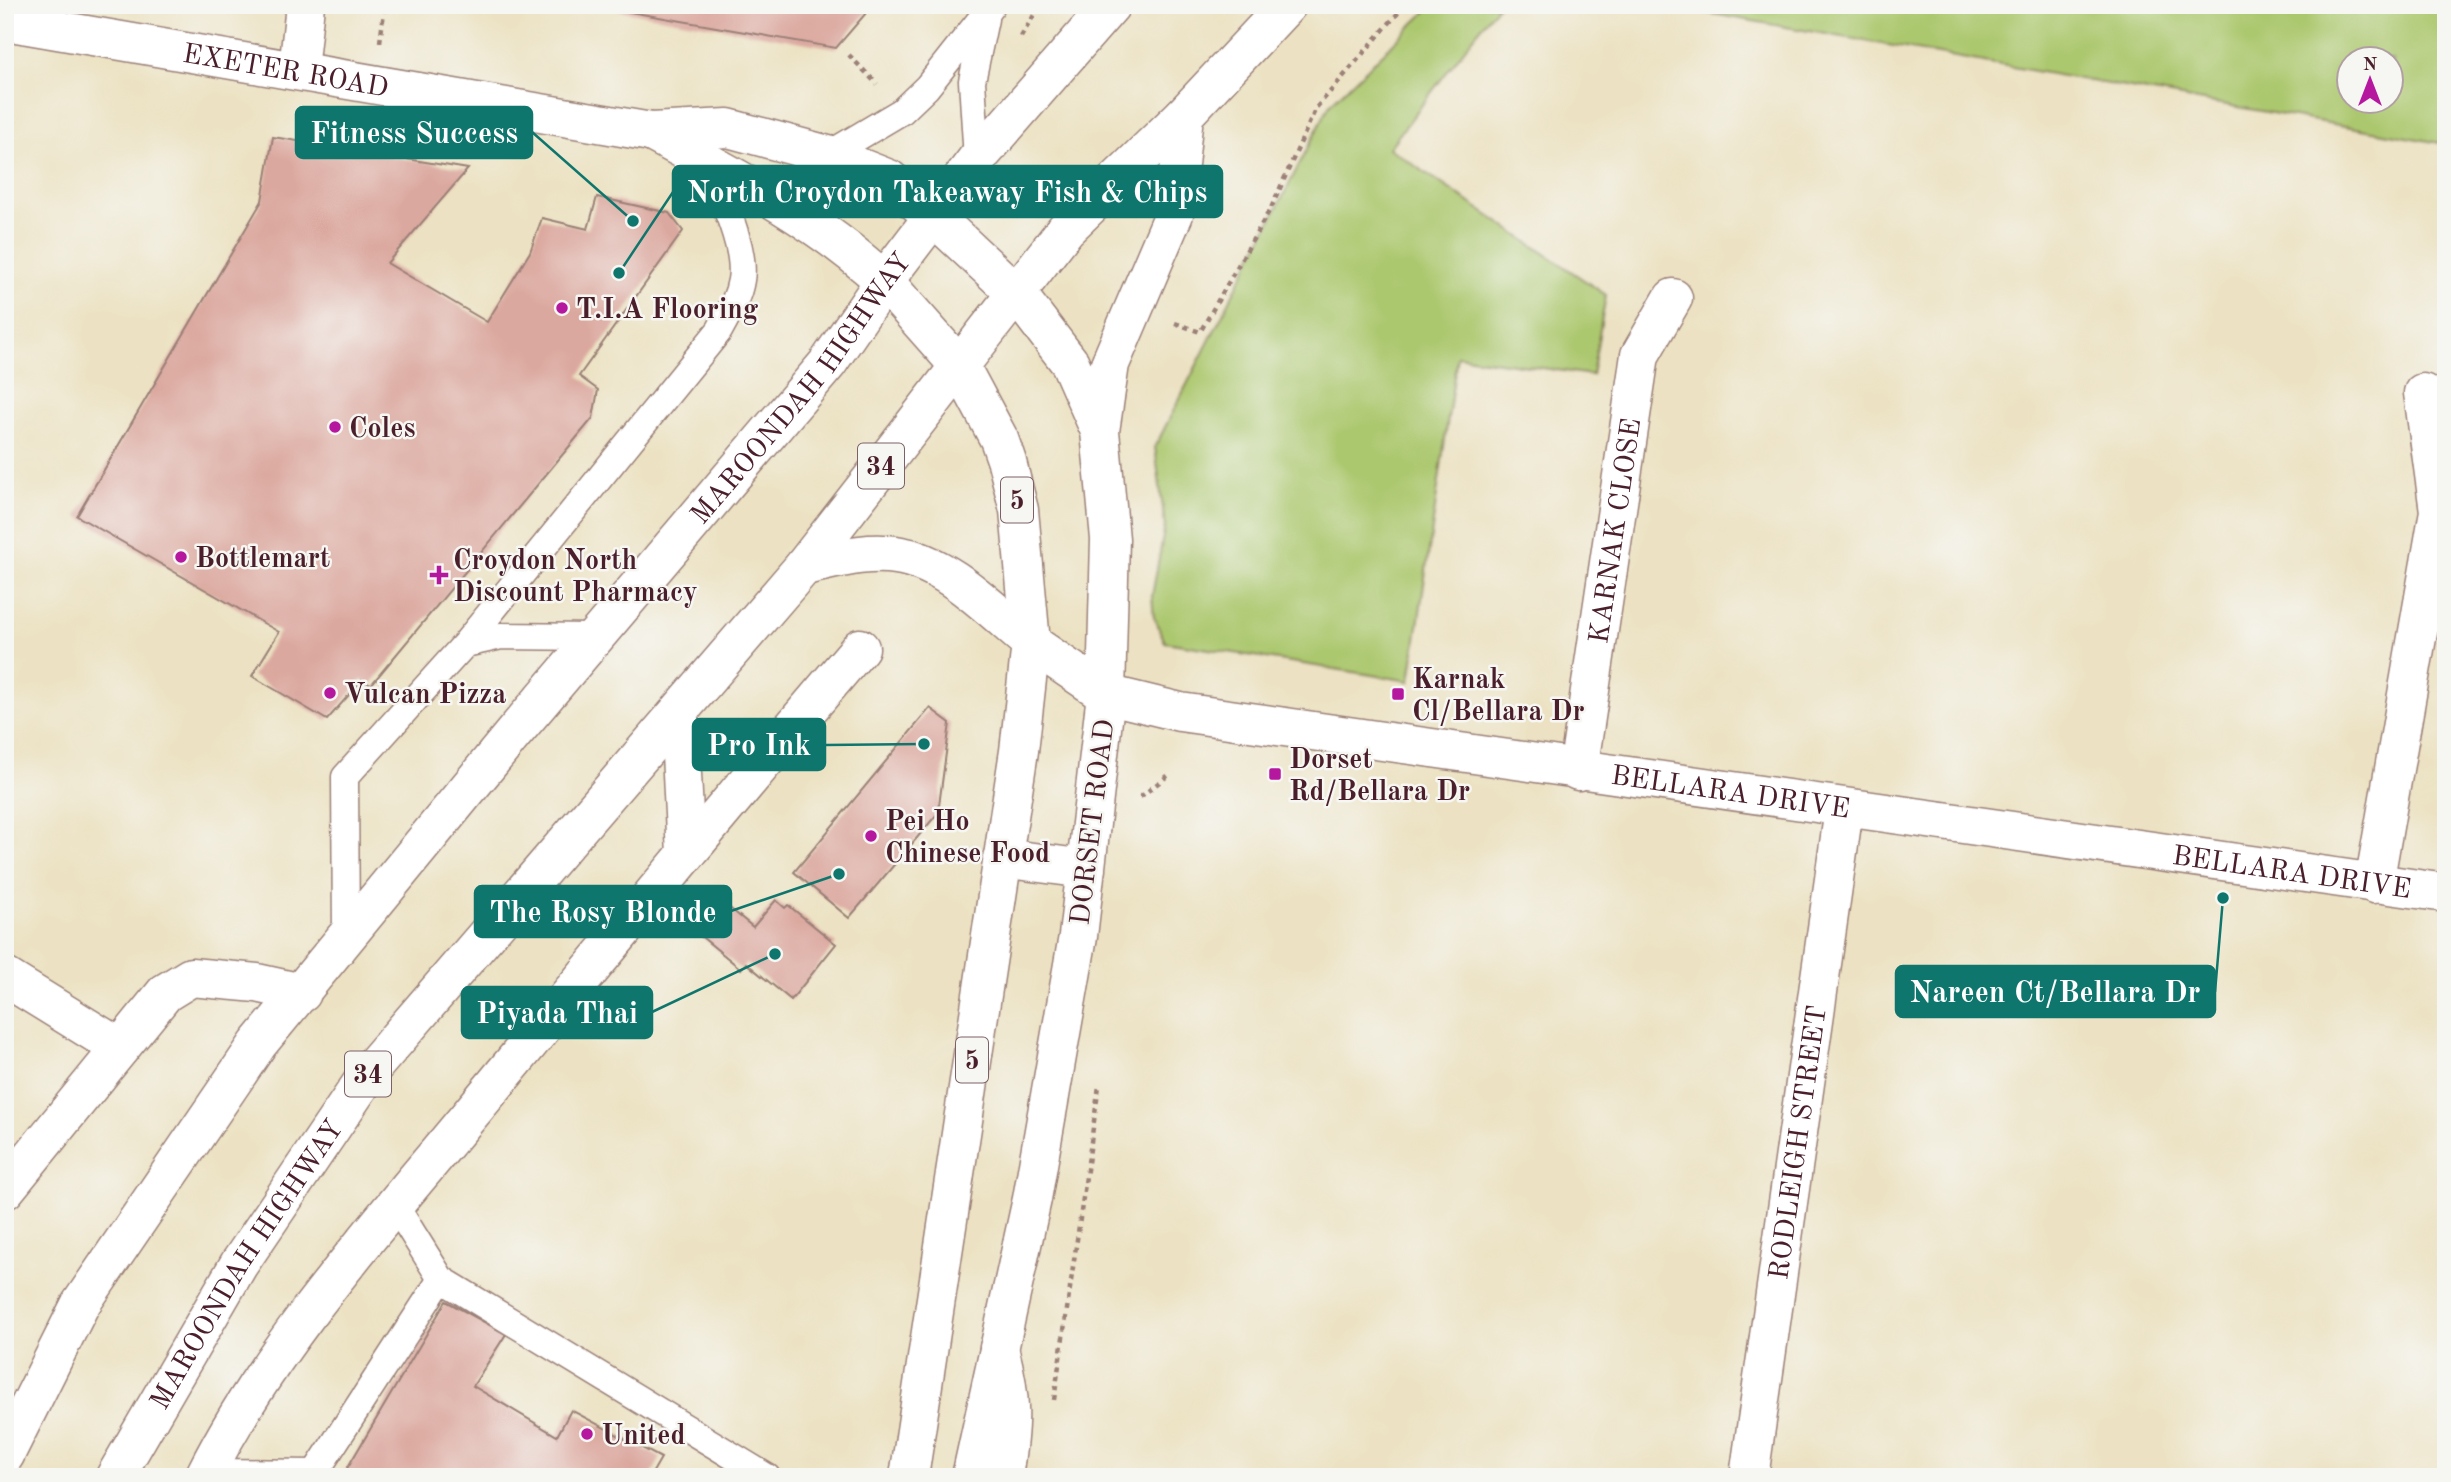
<svg xmlns="http://www.w3.org/2000/svg" width="2451" height="1482" font-family="'Old Standard TT',serif">
<rect width="100%" height="100%" fill="#f6f6f2"/>
<filter id="ink" filterUnits="userSpaceOnUse"><feTurbulence type="fractalNoise" baseFrequency=".0143" numOctaves="2"/><feDisplacementMap in="SourceGraphic" scale="14" xChannelSelector="R" yChannelSelector="G"/><feConvolveMatrix kernelMatrix="1 2 1 2 8 2 1 2 1" color-interpolation-filters="sRGB"/></filter>
<filter id="wash" filterUnits="userSpaceOnUse"><feTurbulence type="fractalNoise" baseFrequency=".00686" numOctaves="4" result="noise"/><feDisplacementMap in="SourceGraphic" scale="28" xChannelSelector="R" yChannelSelector="G"/><feGaussianBlur stdDeviation="1.57" result="paint"/><feColorMatrix in="noise" values="0 0 0 0 0 0 0 0 0 0 0 0 0 0 0 0 0 1.4 0 .05"/><feComposite in="paint" operator="in"/></filter>
<g filter="url(#wash)">
<rect width="100%" height="100%" fill="#ece2c3"/>
<path fill="#acc86e" stroke="#7b744c" stroke-width="2" fill-rule="evenodd" d="M 1433,5 L 1498,5 L 1389,148 L 1606,295 L 1592,375 L 1457,356 L 1410,681 L 1165,642 L 1154,618 L 1152,596 L 1165,526 L 1155,447 L 1330,104 Z
M 1662,5 L 2446,5 L 2446,144 ZM 2350,60 L 2392,60 L 2392,102 L 2350,102 Z"/>
<g id="blocks">
<path fill="#dba89f" d="M 590,5 L 873,5 L 836,48 Z
M 273,137 L 468,169 L 387,263 L 487,322 L 530,252 L 542,218 L 588,229 L 597,197 L 669,213 L 683,231 L 579,376 L 598,390 L 593,418 L 371,685 L 362,680 L 327,720 L 252,676 L 279,632 L 77,516 L 262,201 Z
M 930,708 L 950,723 L 938,813 L 849,918 L 794,872 Z
M 716,897 L 753,927 L 776,900 L 785,908 L 788,905 L 836,944 L 791,1000 L 746,963 L 741,969 L 691,928 Z
M 446,1301 L 506,1334 L 473,1386 L 557,1436 L 571,1410 L 661,1458 L 650,1477 L 342,1477 Z"/>
</g>
</g>
<g filter="url(#ink)">
<use href="#blocks" fill-opacity="0" stroke="#9b8077" stroke-width="2"/>
<g fill="none" stroke-linecap="round" stroke-linejoin="round">
<defs>
<path id="service" d="M 828,155 L 902,111 L 927,87 L 992,5
M 977,159 L 972,81 L 985,19
M 465,644 L 501,636 L 595,637
M 346,940 L 345,777 L 465,644 L 719,331 C 728,314 738,299 741,280 C 747,247 719,191 705,161
M 441,1279 L 767,1477
M 207,1472 L 315,1473 L 441,1279 L 395,1205"/>
<g id="minor">
<path d="M 298,70 L 305,5"/>
<path d="M 679,714 L 686,854"/>
<path id="s1" d="M 1578,771 L 1640,355 L 1673,298"/>
<path d="M 2374,884 L 2439,511 L 2423,393"/>
<path d="M 5,977 L 120,1048"/>
<path d="M 5,1190 L 165,993 L 191,977 L 257,983 L 302,993"/>
<path d="M 999,1348 C 1013,1400 1011,1425 1003,1477"/>
<path d="M 204,1477 C 268,1348 376,1228 468,1117 C 598,960 728,803 860,648"/>
<path id="s2" d="M 1749,1477 L 1844,809"/>
</g>
<g id="secondary">
<path id="s3" d="M 5,21 L 651,132 L 728,128 L 828,155 L 889,179 L 934,217"/>
<path d="M 651,132 C 733,176 815,217 884,281"/>
<path id="s4" d="M 1031,643 L 1106,694 L 1180,712 L 2446,893"/>
</g>
<path id="primary" d="M 934,217 L 1018,295 L 1070,363 L 1100,431 L 1110,539 L 1106,694 L 1078,936 L 1032,1199 L 971,1477
M 884,281 L 961,368 L 999,439 L 1007,462 L 1019,510 L 1031,643 L 1019,751 L 909,1477
M 1100,431 L 1110,364 L 1174,214 L 1184,115
M 804,566 C 834,560 865,550 896,555 C 947,562 992,611 1031,643
M 1002,858 L 1086,869"/>
<g id="trunk">
<path id="s5" d="M 5,1455 L 80,1305 L 258,1044 L 513,734 L 828,363 L 884,281 L 977,159 L 1111,5"/>
<path id="s6" d="M 115,1477 L 239,1264 L 372,1068 L 804,566 L 1066,229 L 1184,115 L 1287,5"/>
</g>
</defs>
<use href="#service" stroke="#9b8077" stroke-width="29"/>
<use href="#minor" stroke="#9b8077" stroke-width="41"/>
<use href="#secondary" stroke="#9b8077" stroke-width="41"/>
<use href="#primary" stroke="#9b8077" stroke-width="41"/>
<use href="#trunk" stroke="#9b8077" stroke-width="41"/>
<path stroke="#9b8077" stroke-width="4.5" stroke-dasharray="5 5" stroke-linecap="butt" d="M 1021,37 L 1040,5
M 380,42 L 385,5
M 849,55 L 877,84
M 1175,323 L 1200,332 L 1272,206 L 1316,108 L 1405,5
M 1140,797 L 1170,774
M 1054,1400 L 1099,1086"/>
<use href="#service" stroke="#fff" stroke-width="26"/>
<use href="#minor" stroke="#fff" stroke-width="38"/>
<use href="#secondary" stroke="#fff" stroke-width="38"/>
<use href="#primary" stroke="#fff" stroke-width="38"/>
<use href="#trunk" stroke="#fff" stroke-width="38"/>
</g>
</g>
<g fill="#b5179e" stroke="#f6f6f2" stroke-width="2.5">
<circle cx="562" cy="308" r="7"/>
<circle cx="335" cy="427" r="7"/>
<circle cx="181" cy="557" r="7"/>
<path d="M435.5 564.5h7v7h7v7h-7v7h-7v-7h-7v-7h7z"/>
<circle cx="330" cy="693" r="7"/>
<rect x="1391" y="687" width="14" height="14" rx="3.5"/>
<rect x="1268" y="767" width="14" height="14" rx="3.5"/>
<circle cx="871" cy="836" r="7"/>
<circle cx="587" cy="1434" r="7"/>
</g>
<g text-anchor="middle" stroke-width="5" stroke-linejoin="round" paint-order="stroke">
<g fill="#f6f6f2" stroke="#7e6067" stroke-width="2">
<rect x="858" y="443.5" width="46" height="45" rx="5"/>
<rect x="1001" y="477.5" width="32" height="45" rx="5"/>
<rect x="956" y="1037.5" width="32" height="45" rx="5"/>
<rect x="345" y="1051.5" width="46" height="45" rx="5"/>
</g>
<g font-size="26" font-weight="bold" fill="#4a1f2b">
<text x="881" y="475">34</text>
<text x="1017" y="509">5</text>
<text x="972" y="1069">5</text>
<text x="368" y="1083">34</text>
</g>
<g font-size="28" fill="#4a1f2b" stroke="#f6f6f2">
<text dy="10" stroke="none"><textPath href="#s3" startOffset="285">EXETER ROAD</textPath></text>
<text dy="10" stroke="none"><textPath href="#s5" startOffset="1335">MAROONDAH HIGHWAY</textPath></text>
<text dy="10" stroke="none"><textPath href="#s1" startOffset="243">KARNAK CLOSE</textPath></text>
<text dy="10" stroke="none"><textPath href="#s4" startOffset="723">BELLARA DRIVE</textPath></text>
<text transform="translate(1091 822) rotate(-83)" y="10">DORSET ROAD</text>
<text dy="10" stroke="none"><textPath href="#s4" startOffset="1290">BELLARA DRIVE</textPath></text>
<text dy="10" stroke="none"><textPath href="#s2" startOffset="338">RODLEIGH STREET</textPath></text>
<text dy="10" stroke="none"><textPath href="#s6" startOffset="250">MAROONDAH HIGHWAY</textPath></text>
</g>
<g font-size="28" font-weight="bold" fill="#4a1f2b" stroke="#f6f6f2" text-anchor="start">
<text x="576" y="318">T.I.A Flooring</text>
<text x="349" y="437">Coles</text>
<text x="195" y="567">Bottlemart</text>
<text x="453" y="569">Croydon North<tspan x="453" dy="32">Discount Pharmacy</tspan></text>
<text x="1412" y="688">Karnak<tspan x="1412" dy="32">Cl/Bellara Dr</tspan></text>
<text x="344" y="703">Vulcan Pizza</text>
<text x="1289" y="768">Dorset<tspan x="1289" dy="32">Rd/Bellara Dr</tspan></text>
<text x="885" y="830">Pei Ho<tspan x="885" dy="32">Chinese Food</tspan></text>
<text x="601" y="1444">United</text>
</g>
</g>
<path fill="none" stroke="#0f766e" stroke-width="2.5" d="M633 221L532 132M619 273L673 192M924 744L825 745M839 874L731 911M2223 898L2215 992M775 954L652 1012"/>
<g fill="#0f766e" stroke="#f6f6f2" stroke-width="2.5">
<circle cx="633" cy="221" r="7"/>
<circle cx="619" cy="273" r="7"/>
<circle cx="924" cy="744" r="7"/>
<circle cx="839" cy="874" r="7"/>
<circle cx="2223" cy="898" r="7"/>
<circle cx="775" cy="954" r="7"/>
</g>
<g fill="#0f766e" stroke="#0f766e" stroke-width="2.5">
<rect x="296" y="107" width="236" height="51" rx="7"/>
<rect x="673" y="166" width="549" height="51" rx="7"/>
<rect x="693" y="719" width="132" height="51" rx="7"/>
<rect x="475" y="886" width="256" height="51" rx="7"/>
<rect x="1896" y="966" width="319" height="51" rx="7"/>
<rect x="462" y="987" width="190" height="51" rx="7"/>
</g>
<g font-size="30" text-anchor="middle" font-weight="bold" fill="#fff">
<text x="414" y="143">Fitness Success</text>
<text x="947" y="202">North Croydon Takeaway Fish &amp; Chips</text>
<text x="759" y="755">Pro Ink</text>
<text x="603" y="922">The Rosy Blonde</text>
<text x="2055" y="1002">Nareen Ct/Bellara Dr</text>
<text x="557" y="1023">Piyada Thai</text>
</g>
<rect width="2451" height="1482" fill="none" stroke="#f6f6f2" stroke-width="28"/>
<g transform="translate(2370 80)"><circle r="33" fill="#f6f6f2" stroke="#b1a0a2" stroke-width="2"/>
<path d="M0-5L12 26L0 18L-12 26Z" fill="#b5179e"/>
<text y="-10" font-size="19" font-weight="bold" text-anchor="middle" fill="#4a1f2b">N</text>
</g>
</svg>
